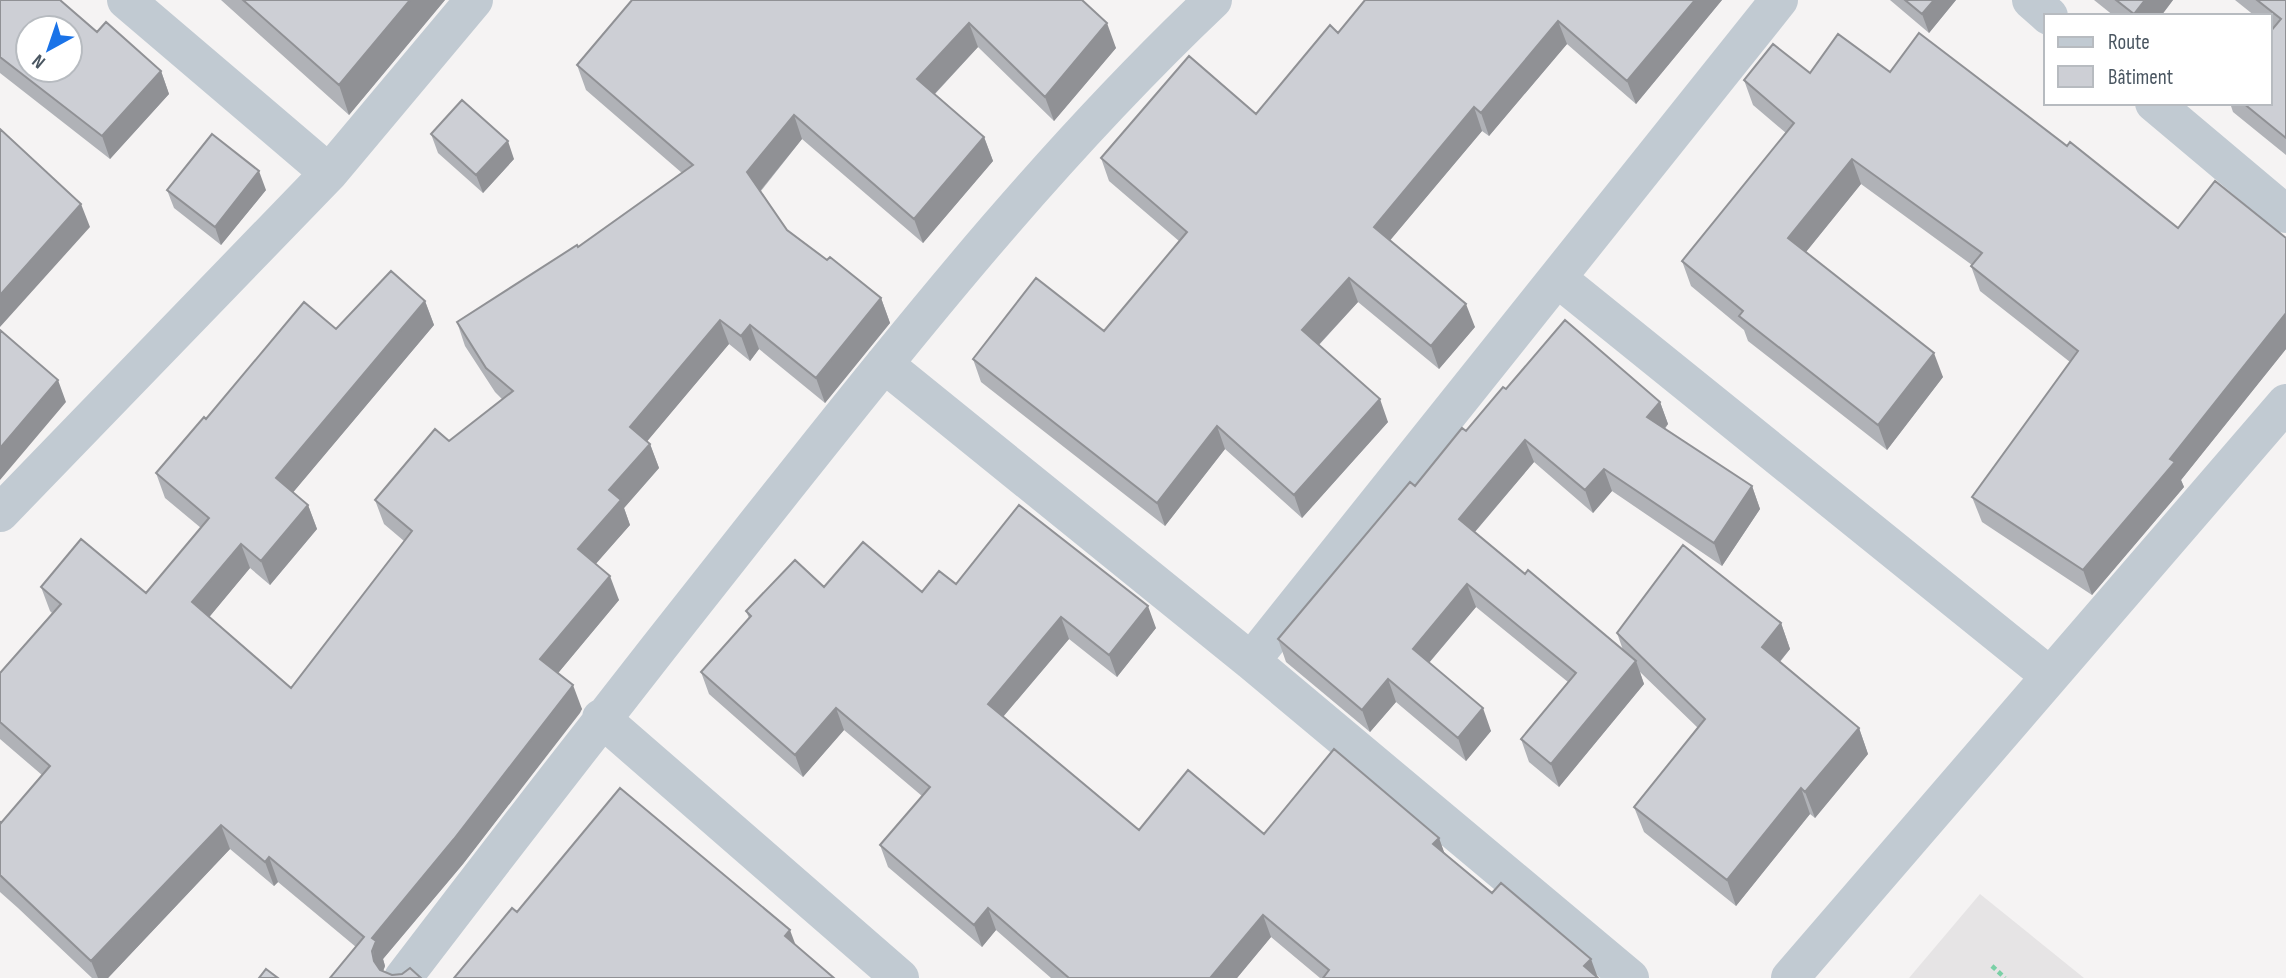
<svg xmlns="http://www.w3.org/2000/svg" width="2286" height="978" font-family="'Sofia Sans Condensed',sans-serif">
<rect width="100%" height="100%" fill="#f5f3f3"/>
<path fill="#e6e4e5" d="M 1980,894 L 2084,978 L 1909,978 Z"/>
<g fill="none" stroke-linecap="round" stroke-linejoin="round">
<path stroke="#7ad0a6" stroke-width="4.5" stroke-dasharray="5 3.5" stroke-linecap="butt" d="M 1992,966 L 2005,978"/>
<path stroke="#c1cad2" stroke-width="38" d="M 126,0 L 329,173
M 2031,0 L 2049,16
M 2154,103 L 2286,214
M 1557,278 L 2050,676
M 884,364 L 1251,661 L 1779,0
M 0,513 L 329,173 L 474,0
M 1251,661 L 1630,978
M 601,718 L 900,978
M 403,978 C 532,809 663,641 796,474 C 927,309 1060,145 1213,0
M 1790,978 L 2286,403"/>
</g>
<path fill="#b0b2b7" d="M 0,0 L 97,32 L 161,71 L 169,94 L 110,159 L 0,73 Z
M 221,0 L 445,0 L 349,115 Z
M 1082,0 L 1116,48 L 1054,121 L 978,47 L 935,94 L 984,137 L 993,161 L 923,243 L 802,139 L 761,191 L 787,230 L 827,260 L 881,298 L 890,323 L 825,403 L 759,349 L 750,361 L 729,344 L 647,441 L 650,444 L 659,468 L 624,508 L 630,525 L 595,564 L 619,600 L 558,673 L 582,709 L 463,864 L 383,959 L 385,966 L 383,972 L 392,975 L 421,978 L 330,978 L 356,947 L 278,882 L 274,886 L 230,849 L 108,978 L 92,978 L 18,908 L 0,892 L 0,822 L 1,823 L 42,775 L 0,739 L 0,673 L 52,613 L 50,611 L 41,587 L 146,593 L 201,528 L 165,498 L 156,473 L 206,419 L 336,329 L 425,301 L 434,325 L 293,492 L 308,505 L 317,529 L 270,585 L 250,568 L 209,617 L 291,688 L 404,541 L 384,524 L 375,500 L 449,441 L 502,399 L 495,392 L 465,346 L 457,322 L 578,247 L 682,173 L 586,90 L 577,65 Z
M 1365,0 L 1722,0 L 1636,104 L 1567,44 L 1489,136 L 1482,131 L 1390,240 L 1475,327 L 1439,369 L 1358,302 L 1319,345 L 1388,422 L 1302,518 L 1225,449 L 1165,526 L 981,382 L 973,359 L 1104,331 L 1179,241 L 1109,181 L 1101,158 L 1256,114 L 1338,33 Z
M 1890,0 L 1956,0 L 1929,33 Z
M 2094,0 L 2173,0 L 2161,16 L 2114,16 Z
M 2235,0 L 2286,0 L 2286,155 L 2233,112 L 2230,103 L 2270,103 L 2272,30 L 2270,28 L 2270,16 L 2255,16 Z
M 1890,72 L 2067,146 L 2178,228 L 2286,238 L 2286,349 L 2181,480 L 2184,487 L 2092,595 L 1982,522 L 1972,497 L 2070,362 L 1980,291 L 1971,266 L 1972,265 L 1861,184 L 1806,252 L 1943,377 L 1887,450 L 1748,341 L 1744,330 L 1691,286 L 1682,261 L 1786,133 L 1753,105 L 1744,80 L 1810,73 Z
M 431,134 L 514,159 L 483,193 L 438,153 Z
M 167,190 L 266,190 L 221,245 L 174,208 Z
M 1506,389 L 1660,402 L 1668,424 L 1665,429 L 1752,486 L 1760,509 L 1722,566 L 1612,491 L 1593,513 L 1534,462 L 1475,532 L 1525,574 L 1623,650 L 1617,633 L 1781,623 L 1790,649 L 1780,662 L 1859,728 L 1868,754 L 1815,818 L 1810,814 L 1736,906 L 1644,832 L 1634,807 L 1698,728 L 1640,672 L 1644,684 L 1559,787 L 1529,762 L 1521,739 L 1568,682 L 1476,607 L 1429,663 L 1491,731 L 1466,761 L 1396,702 L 1370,732 L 1286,662 L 1278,639 L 1415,486 Z
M 956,584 L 1156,628 L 1117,677 L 1069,639 L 1003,717 L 1139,830 L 1439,838 L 1444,853 L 1492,893 L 1598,978 L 1320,978 L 1271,937 L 1237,978 L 1051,978 L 996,930 L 982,947 L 888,867 L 880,845 L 922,796 L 844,730 L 803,777 L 709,694 L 701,672 L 749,618 L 746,611 L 824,587 L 922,592 Z"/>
<path fill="#909195" d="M 410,0 L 445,0 L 349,115 L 339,85 Z
M 1695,0 L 1722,0 L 1636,104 L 1627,81 Z
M 1934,0 L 1956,0 L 1929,33 L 1922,14 Z
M 2145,0 L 2173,0 L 2161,16 L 2135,16 L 2134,14 Z
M 1558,21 L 1567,44 L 1489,136 L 1481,113 Z
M 969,23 L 978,47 L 926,103 L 917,79 Z
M 1107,23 L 1116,48 L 1054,121 L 1045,97 Z
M 161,71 L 169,94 L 110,159 L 102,136 Z
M 1474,107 L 1482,131 L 1382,250 L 1374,227 Z
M 794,115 L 802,139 L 756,196 L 747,172 Z
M 984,137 L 993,161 L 923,243 L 914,219 Z
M 508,141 L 514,159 L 483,193 L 476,175 Z
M 1852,159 L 1861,184 L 1797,263 L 1788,238 Z
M 259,171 L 266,190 L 221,245 L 215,227 Z
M 81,204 L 90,227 L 0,327 L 0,295 Z
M 1349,278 L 1358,302 L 1311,353 L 1302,330 Z
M 881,298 L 890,323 L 825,403 L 816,378 Z
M 425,301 L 434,325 L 285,502 L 276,478 Z
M 1466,304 L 1475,327 L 1439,369 L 1431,346 Z
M 2286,313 L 2286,349 L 2181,480 L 2184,487 L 2092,595 L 2083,570 L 2170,459 Z
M 720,320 L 729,344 L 639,451 L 630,427 Z
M 750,325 L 759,349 L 750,361 L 741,336 Z
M 1934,353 L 1943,377 L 1887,450 L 1878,425 Z
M 58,380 L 66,402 L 0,480 L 0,448 Z
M 1380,399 L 1388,422 L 1302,518 L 1294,495 Z
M 1660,402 L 1668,424 L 1655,439 L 1647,417 Z
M 1217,426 L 1225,449 L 1165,526 L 1157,503 Z
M 1525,440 L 1534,462 L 1467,541 L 1459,519 Z
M 650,444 L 659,468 L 624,508 L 630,525 L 587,574 L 578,549 L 609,490 Z
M 1604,469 L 1612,491 L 1593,513 L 1585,490 Z
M 1752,486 L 1760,509 L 1722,566 L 1714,543 Z
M 308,505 L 317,529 L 270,585 L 261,561 Z
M 241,544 L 250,568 L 201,627 L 192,602 Z
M 610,576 L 619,600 L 549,684 L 540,659 Z
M 1467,584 L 1476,607 L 1421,672 L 1413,649 Z
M 1148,606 L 1156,628 L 1117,677 L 1109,655 Z
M 1061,617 L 1069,639 L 996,725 L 988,704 Z
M 1781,623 L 1790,649 L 1771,672 L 1762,647 Z
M 1636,661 L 1644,684 L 1559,787 L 1551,764 Z
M 1388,679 L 1396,702 L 1370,732 L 1362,710 Z
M 573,685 L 582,709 L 580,713 L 463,864 L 383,959 L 385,966 L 381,976 L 374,961 L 372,938 Z
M 836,708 L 844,730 L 803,777 L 795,755 Z
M 1483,708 L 1491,731 L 1466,761 L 1458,738 Z
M 1859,728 L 1868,754 L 1815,818 L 1805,792 Z
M 1801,788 L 1810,814 L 1736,906 L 1727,880 Z
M 221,825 L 230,849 L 108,978 L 98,978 L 91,961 Z
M 1439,838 L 1447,860 L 1433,844 Z
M 269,857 L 278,882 L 274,886 L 265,862 Z
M 988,908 L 996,930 L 982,947 L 974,925 Z
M 1263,915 L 1271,937 L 1237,978 L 1212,978 L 1211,977 Z
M 790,930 L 799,954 L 785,936 Z
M 1591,959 L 1598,978 L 1584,966 Z"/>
<path fill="#cdcfd5" stroke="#909195" stroke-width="2" fill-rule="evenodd" d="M 0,0 L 60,0 L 97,32 L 106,22 L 161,71 L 102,136 L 0,57 ZM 28,28 L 70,28 L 70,70 L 28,70 Z
M 243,0 L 410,0 L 339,85 Z
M 632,0 L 1082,0 L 1107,23 L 1045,97 L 969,23 L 917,79 L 984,137 L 914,219 L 794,115 L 747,172 L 787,230 L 827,260 L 830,257 L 881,298 L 816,378 L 750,325 L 741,336 L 720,320 L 630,427 L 650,444 L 609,490 L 621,500 L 578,549 L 610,576 L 540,659 L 573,685 L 571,688 L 454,839 L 372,938 L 376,941 L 372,951 L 374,961 L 380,970 L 392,975 L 402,974 L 410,968 L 421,978 L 330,978 L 364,937 L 269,857 L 265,862 L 221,825 L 91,961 L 0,875 L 0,822 L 1,823 L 50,766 L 0,722 L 0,673 L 61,604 L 41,587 L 81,539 L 146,593 L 209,518 L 156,473 L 204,417 L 206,419 L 304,302 L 336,329 L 391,271 L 425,301 L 276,478 L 308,505 L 261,561 L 241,544 L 192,602 L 291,688 L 412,531 L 375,500 L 435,429 L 449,441 L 513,391 L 486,368 L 457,322 L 577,245 L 578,247 L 693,165 L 577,65 Z
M 1365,0 L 1695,0 L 1627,81 L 1558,21 L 1481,113 L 1474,107 L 1374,227 L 1466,304 L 1431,346 L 1349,278 L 1302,330 L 1380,399 L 1294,495 L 1217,426 L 1157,503 L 973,359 L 1036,278 L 1104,331 L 1187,232 L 1101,158 L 1189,56 L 1256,114 L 1330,25 L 1338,33 Z
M 1905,0 L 1934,0 L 1922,14 Z
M 2116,0 L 2145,0 L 2134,14 Z
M 2257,0 L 2286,0 L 2286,138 L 2243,103 L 2270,103 L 2270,32 L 2281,19 Z
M 1919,33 L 2067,146 L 2070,142 L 2178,228 L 2215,181 L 2286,238 L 2286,313 L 2170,459 L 2175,462 L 2083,570 L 1972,497 L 2078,351 L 1971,266 L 1982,253 L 1852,159 L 1788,238 L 1934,353 L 1878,425 L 1739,316 L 1743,311 L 1682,261 L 1794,123 L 1744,80 L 1773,44 L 1810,73 L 1838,34 L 1890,72 Z
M 462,100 L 508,141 L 476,175 L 431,134 Z
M 0,129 L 81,204 L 0,295 Z
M 212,134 L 259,171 L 215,227 L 167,190 Z
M 1565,320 L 1660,402 L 1647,417 L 1752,486 L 1714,543 L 1604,469 L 1585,490 L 1525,440 L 1459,519 L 1525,574 L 1528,570 L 1636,661 L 1551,764 L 1521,739 L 1576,673 L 1467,584 L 1413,649 L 1483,708 L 1458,738 L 1388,679 L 1362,710 L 1278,639 L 1410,482 L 1415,486 L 1462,428 L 1466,431 L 1503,387 L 1506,389 Z
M 0,330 L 58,380 L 0,448 Z
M 1019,505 L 1148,606 L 1109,655 L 1061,617 L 988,704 L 1139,830 L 1188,770 L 1264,834 L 1334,749 L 1439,838 L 1433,844 L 1492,893 L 1501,883 L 1591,959 L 1584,966 L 1598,978 L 1323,978 L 1329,970 L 1263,915 L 1211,977 L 1213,978 L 1069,978 L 988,908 L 974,925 L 880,845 L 930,787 L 836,708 L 795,755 L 701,672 L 751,616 L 746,611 L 795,560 L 824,587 L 863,542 L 922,592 L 939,571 L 956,584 Z
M 1683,545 L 1781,623 L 1762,647 L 1859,728 L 1805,792 L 1801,788 L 1727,880 L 1634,807 L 1705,719 L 1617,633 Z
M 620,788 L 790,930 L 785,936 L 834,978 L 454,978 L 512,908 L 517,912 Z
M 266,969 L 278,978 L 259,978 Z"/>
<rect x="2044" y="14" width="228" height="91" fill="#ffffff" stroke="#b7bbc0" stroke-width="2"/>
<rect x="2058" y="37" width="35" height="10" fill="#c1cad2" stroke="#b7bbc0" stroke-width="2"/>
<text x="2108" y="49" font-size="21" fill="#4a5661">Route</text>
<rect x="2058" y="66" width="35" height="21" fill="#cdcfd5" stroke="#b7bbc0" stroke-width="2"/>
<text x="2108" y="84" font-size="21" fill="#4a5661">Bâtiment</text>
<g transform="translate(49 49) rotate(220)"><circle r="33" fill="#ffffff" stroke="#b7bbc0" stroke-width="2"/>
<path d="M0-5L12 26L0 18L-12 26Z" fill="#1a73e8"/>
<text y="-10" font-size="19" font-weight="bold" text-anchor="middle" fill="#4a5661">N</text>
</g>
</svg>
